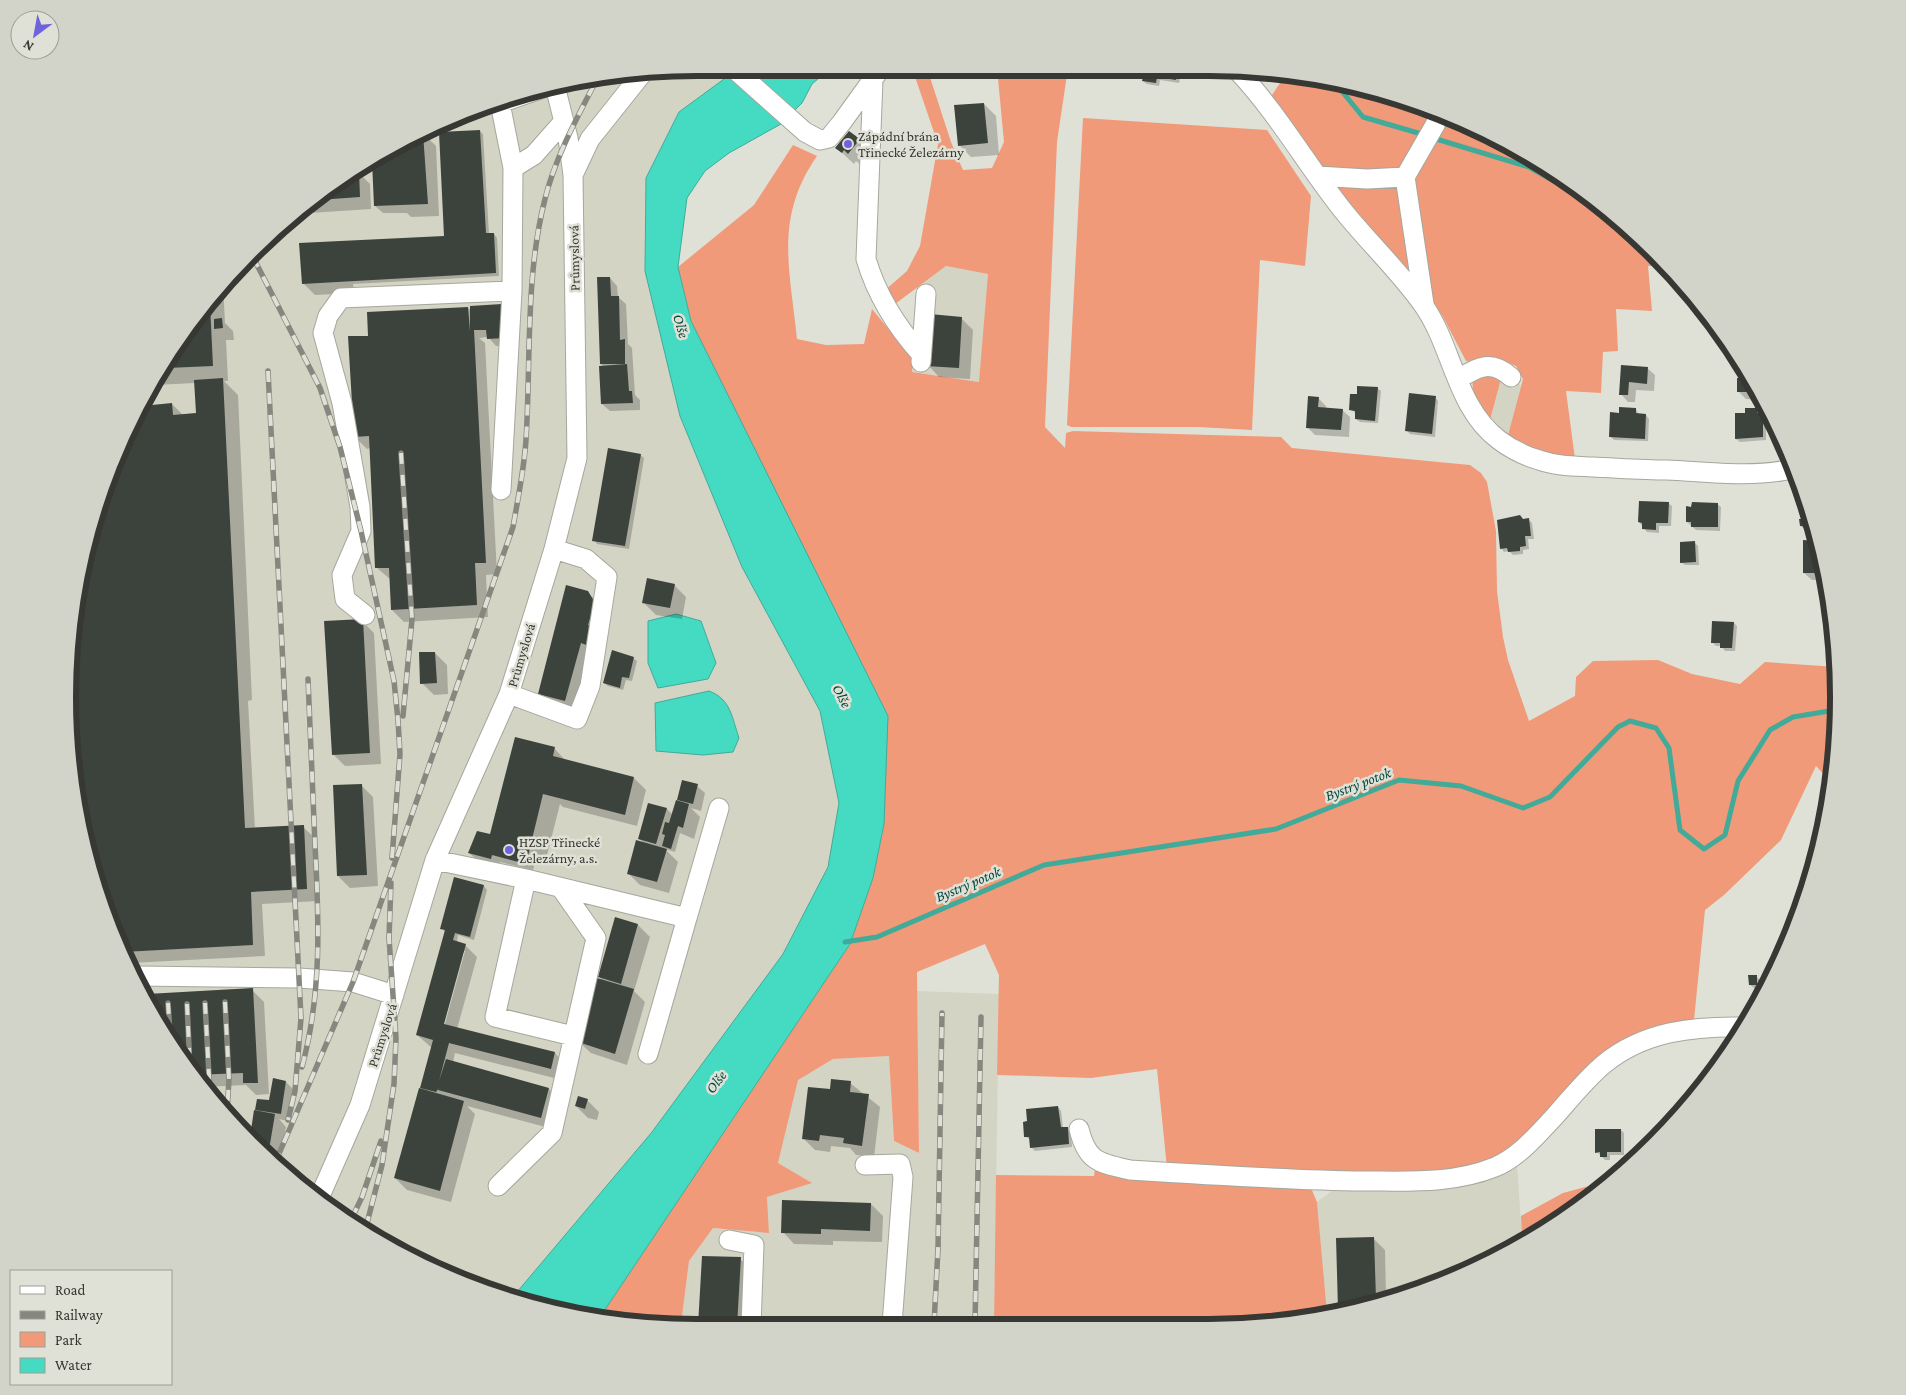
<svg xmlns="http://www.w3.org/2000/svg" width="1906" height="1395" font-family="'Crimson Pro',serif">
<rect width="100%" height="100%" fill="#e0e1d6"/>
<path fill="#d3d4c3" d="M 697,68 L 739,68 L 679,112 L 646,178 L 645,271 L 742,567 L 820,711 L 839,803 L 828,867 L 783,954 L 652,1132 L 512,1298 L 419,1262 L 282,1171 L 198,1081 L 115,938 L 73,779 L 68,697 L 80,575 L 132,419 L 224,282 L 348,174 L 456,116 L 534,89 Z
M 946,266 L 988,274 L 980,382 L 912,372 L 917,288 Z
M 1501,379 L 1521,385 L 1508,435 L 1490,420 Z
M 917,991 L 999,994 L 994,1324 L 651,1325 L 681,1324 L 689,1261 L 713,1228 L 769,1233 L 767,1197 L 811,1183 L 778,1163 L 798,1079 L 833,1059 L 889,1056 L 894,1141 L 919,1153 Z
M 1517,1165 L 1522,1238 L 1450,1279 L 1327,1313 L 1317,1202 L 1333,1190 L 1453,1189 L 1476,1183 Z"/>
<path fill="#f09a7a" d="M 912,68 L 927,68 L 951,142 L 963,170 L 992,168 L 1004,142 L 997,68 L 1068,68 L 1057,142 L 1045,427 L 1065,448 L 1066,433 L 1073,431 L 1281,437 L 1292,448 L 1470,465 L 1481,473 L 1487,482 L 1496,531 L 1497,591 L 1503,637 L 1508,660 L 1529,721 L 1575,696 L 1576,677 L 1593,661 L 1658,660 L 1692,674 L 1740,684 L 1765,662 L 1837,667 L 1832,783 L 1816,766 L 1781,840 L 1724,895 L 1705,910 L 1694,1020 L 1644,1034 L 1509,1153 L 1472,1170 L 1423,1177 L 1167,1168 L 1157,1069 L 1091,1078 L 997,1075 L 999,975 L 985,944 L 917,972 L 919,1153 L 894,1141 L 889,1056 L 833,1059 L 798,1080 L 778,1163 L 812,1183 L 767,1197 L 769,1233 L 713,1228 L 689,1261 L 681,1324 L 651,1325 L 600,1317 L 850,944 L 873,878 L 884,824 L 691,321 L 678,267 L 754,205 L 793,145 L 817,156 C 774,218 790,269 797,339 L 826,345 L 864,344 L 872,309 L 913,359 L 912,372 L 979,382 L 988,274 L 946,266 L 895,304 L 884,291 L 907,271 L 920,246 L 938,144 Z
M 1284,77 L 1371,89 L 1450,116 L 1558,174 L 1624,224 L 1664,266 L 1648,266 L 1652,311 L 1616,309 L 1618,351 L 1603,352 L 1601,393 L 1566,391 L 1575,459 L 1544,453 L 1508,435 L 1523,379 L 1516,366 L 1498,359 L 1466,361 L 1442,315 L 1416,281 L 1352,208 L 1302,142 L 1272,95 Z
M 1083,118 L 1267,130 L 1311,196 L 1305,266 L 1260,260 L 1252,430 L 1198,427 L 1071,427 L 1067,425 Z
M 1488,372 L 1501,379 L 1490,420 C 1480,409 1470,393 1473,378 Z
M 1095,1169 L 1135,1177 L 1311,1188 L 1317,1202 L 1327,1313 L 1291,1322 L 994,1324 L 996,1175 L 1094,1176 Z
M 1611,1180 L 1592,1197 L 1522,1238 L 1521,1216 L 1563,1193 Z"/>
<path fill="#45dbc3" stroke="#41aa98" d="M 739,68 L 831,68 L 812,84 L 802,103 L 781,124 L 729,153 L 705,171 L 687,198 L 678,267 L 691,321 L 888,716 L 884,824 L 873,878 L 850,944 L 600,1317 L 534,1306 L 512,1298 L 652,1132 L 783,954 L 828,867 L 839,803 L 820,711 L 742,567 L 680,416 L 645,271 L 646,178 L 679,112 Z
M 676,614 L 701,621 L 716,663 L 708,679 L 658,688 L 648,663 L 648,621 Z
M 709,691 C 731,699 732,718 739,738 L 733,752 L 703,755 L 656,751 L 655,703 Z"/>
<path fill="#0003" fill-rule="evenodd" d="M 962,68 L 985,68 L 986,74 L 978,75 L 974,70 L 966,71 Z
M 1146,68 L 1182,68 L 1179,83 L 1160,80 L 1159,86 L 1147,84 L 1143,81 Z
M 984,104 L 996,116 L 999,155 L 971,157 L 959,145 Z
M 473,110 L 473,120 L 446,121 L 456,116 Z
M 480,131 L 483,134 L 489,234 L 494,234 L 497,238 L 499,276 L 353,284 L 354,293 L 315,295 L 303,283 L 445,237 Z
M 421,134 L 424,134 L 436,146 L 439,216 L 411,217 L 407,213 L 383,213 L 375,206 L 373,160 Z
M 859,140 L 871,152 L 861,165 L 856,161 L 854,164 L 837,148 Z
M 358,172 L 370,184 L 371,209 L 310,213 L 307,209 L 348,174 Z
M 610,278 L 617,286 L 618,297 L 626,304 L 628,344 L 632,348 L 635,395 L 640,400 L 640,410 L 610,411 L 602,404 L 604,367 L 601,364 Z
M 223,283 L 225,323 L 233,331 L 234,340 L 226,340 L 228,381 L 224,381 L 238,395 L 252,700 L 248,701 L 255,829 L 303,827 L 315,838 L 319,901 L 262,904 L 265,956 L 130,963 L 115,938 L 73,779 L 68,697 L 80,575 L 136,414 L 172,404 L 183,415 L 198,414 L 195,383 L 155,385 Z
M 468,308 L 512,345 L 496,346 L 488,337 L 479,338 L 485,343 L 497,574 L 486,575 L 488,617 L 404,622 L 392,610 L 391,580 L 377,568 L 370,448 L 367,449 L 355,437 L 370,337 Z
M 961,318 L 973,330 L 970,379 L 939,377 L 928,365 Z
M 1622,366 L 1647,368 L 1655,375 L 1654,391 L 1636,390 L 1635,402 L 1628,402 L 1621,394 Z
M 1749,379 L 1762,400 L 1746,399 L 1739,392 L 1738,380 Z
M 1377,388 L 1381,391 L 1378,423 L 1360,422 L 1356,419 L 1356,413 L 1350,409 L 1358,395 Z
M 1435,397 L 1438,401 L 1435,437 L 1410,434 L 1406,430 Z
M 1318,398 L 1326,406 L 1326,409 L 1342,410 L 1350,417 L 1349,437 L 1315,435 L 1307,427 Z
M 1636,409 L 1639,415 L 1646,415 L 1649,419 L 1648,441 L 1614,440 L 1610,436 L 1620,414 Z
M 1757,410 L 1766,418 L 1766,440 L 1740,442 L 1736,439 L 1746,414 Z
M 640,455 L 644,458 L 629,549 L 597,544 L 594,540 Z
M 1668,503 L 1672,506 L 1671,526 L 1659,526 L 1659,533 L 1647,532 L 1639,522 Z
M 1717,504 L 1721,507 L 1720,531 L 1696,530 L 1687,522 Z
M 1806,505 L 1815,529 L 1804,529 L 1801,526 L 1806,516 Z
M 1528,519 L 1532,523 L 1534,539 L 1528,539 L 1529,549 L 1523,550 L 1523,554 L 1513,555 L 1509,551 L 1504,552 L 1501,548 L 1523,520 Z
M 1804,542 L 1818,542 L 1825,580 L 1812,580 L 1804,573 Z
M 1695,543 L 1698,546 L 1699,565 L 1685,565 L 1681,562 Z
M 674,585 L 686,597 L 682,619 L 656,615 L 644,603 Z
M 587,592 L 600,604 L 577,712 L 551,705 L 539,693 Z
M 362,621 L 374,633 L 381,764 L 345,766 L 333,754 Z
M 1734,623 L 1737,626 L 1735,651 L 1725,651 L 1721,646 L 1716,646 L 1712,642 Z
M 435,653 L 447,665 L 448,694 L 434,695 L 422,683 Z
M 633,658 L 637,661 L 632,681 L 626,680 L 623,690 L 608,686 L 604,683 Z
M 554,748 L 566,761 L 634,778 L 646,790 L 637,826 L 563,807 L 560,804 L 546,859 L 537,857 L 533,870 L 500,862 L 499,866 L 477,860 L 469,853 L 491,836 Z
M 361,785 L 373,797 L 378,886 L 350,888 L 338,876 Z
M 697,786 L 705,793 L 701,811 L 691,808 L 700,817 L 694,839 L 680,833 L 675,852 L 665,849 L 678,862 L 669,893 L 640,885 L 628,873 L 644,843 L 639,839 L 649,805 L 667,809 L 673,815 L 682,803 L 678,799 Z
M 455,879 L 484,886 L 487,890 L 474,940 L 458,935 L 457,942 L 465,945 L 477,957 L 457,1029 L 555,1053 L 566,1065 L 562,1080 L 455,1053 L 453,1062 L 549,1089 L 560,1101 L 553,1129 L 467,1106 L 475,1114 L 451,1202 L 407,1190 L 395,1178 L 425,1092 L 421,1087 L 432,1048 L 417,1035 L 445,932 L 442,928 ZM 462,951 L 465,951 L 443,1031 L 441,1030 Z
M 616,919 L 638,925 L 650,937 L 634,991 L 645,1002 L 627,1065 L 591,1053 L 579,1042 L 604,982 L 599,977 Z
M 1756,976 L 1760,980 L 1760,988 L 1754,988 L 1750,985 Z
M 252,990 L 264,1002 L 269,1094 L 256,1095 L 246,1085 L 203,1087 L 148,995 Z
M 286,1082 L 293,1089 L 288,1121 L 279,1119 L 286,1127 L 281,1155 L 264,1152 L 251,1138 L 260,1112 L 257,1109 L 270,1101 Z
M 850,1083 L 880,1107 L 874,1157 L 856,1155 L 850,1148 L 831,1146 L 830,1152 L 815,1150 L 803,1138 L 831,1091 Z
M 587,1100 L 599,1112 L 597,1120 L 588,1118 L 576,1106 Z
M 1058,1107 L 1061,1111 L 1063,1128 L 1067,1128 L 1071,1131 L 1072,1147 L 1035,1151 L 1032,1148 L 1031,1140 L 1026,1137 Z
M 1621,1130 L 1624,1133 L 1624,1155 L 1610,1155 L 1610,1160 L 1605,1160 L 1597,1152 Z
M 871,1204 L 883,1216 L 882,1242 L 833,1241 L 833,1245 L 794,1244 L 783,1232 Z
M 1373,1238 L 1385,1250 L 1386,1296 L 1339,1309 L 1337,1239 Z
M 740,1259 L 752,1270 L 749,1326 L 699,1326 Z"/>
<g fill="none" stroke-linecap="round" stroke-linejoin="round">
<path stroke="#41aa98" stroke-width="5" d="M 1336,84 L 1363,117 L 1425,135
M 1433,138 L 1529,167 L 1609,212
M 845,942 L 877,937 L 1044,865 L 1276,829 L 1399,780 L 1461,786 L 1523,808 L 1550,797 L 1618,727 L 1630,721 L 1656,728 L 1669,748 L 1680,830 L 1704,849 L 1725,835 L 1738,781 L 1770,730 L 1793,717 L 1835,710"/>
</g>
<path fill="#3c433c" d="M 1145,68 L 1178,68 L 1176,80 L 1157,77 L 1156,83 L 1142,81 Z
M 984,103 L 988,143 L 958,146 L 954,105 Z
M 480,130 L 486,233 L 494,233 L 496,273 L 302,284 L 299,243 L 444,236 L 439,132 Z
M 849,131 L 860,139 L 848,154 L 844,150 L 842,153 L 835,148 Z
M 423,133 L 428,204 L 374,206 L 372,161 Z
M 352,171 L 359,171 L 360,197 L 318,200 Z
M 597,277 L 610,277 L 611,296 L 619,296 L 620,340 L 625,339 L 625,364 L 600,364 Z
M 210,304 L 213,366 L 167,368 Z
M 502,304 L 505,338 L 487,339 L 486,330 L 474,330 L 486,563 L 475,563 L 477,605 L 391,610 L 389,568 L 375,568 L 369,436 L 354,437 L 348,336 L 368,336 L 367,312 L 468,307 L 470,331 L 470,306 Z
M 930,314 L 962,317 L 959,368 L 926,366 Z
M 222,318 L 223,328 L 214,329 L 214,319 Z
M 627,364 L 629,391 L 632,391 L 633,403 L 601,404 L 599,366 Z
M 1621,365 L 1648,367 L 1647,384 L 1629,382 L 1628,395 L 1619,395 Z
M 223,378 L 245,828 L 304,825 L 307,889 L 251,892 L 253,945 L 123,952 L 115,938 L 73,779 L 68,697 L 80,575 L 132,419 L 137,413 L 142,412 L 142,406 L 172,403 L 173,415 L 196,413 L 194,380 Z
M 1737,378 L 1748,378 L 1757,392 L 1737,392 Z
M 1357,386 L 1378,387 L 1375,421 L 1355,419 L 1355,411 L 1349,410 L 1350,394 L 1357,394 Z
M 1409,393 L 1436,396 L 1432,434 L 1405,431 Z
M 1308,396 L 1319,397 L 1318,407 L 1343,409 L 1341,430 L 1306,428 Z
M 1619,407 L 1636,408 L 1636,413 L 1646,414 L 1645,439 L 1609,437 L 1610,412 L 1619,413 Z
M 1745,408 L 1757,408 L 1757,413 L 1763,413 L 1763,437 L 1735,439 L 1735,413 L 1745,413 Z
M 608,448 L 641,454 L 625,546 L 592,541 Z
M 1639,501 L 1669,502 L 1668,523 L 1656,523 L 1656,530 L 1642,529 L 1642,523 L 1638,522 Z
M 1692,502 L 1718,503 L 1718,527 L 1691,527 L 1691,522 L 1686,522 L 1686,506 L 1691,507 Z
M 1805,502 L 1814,526 L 1814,527 L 1800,526 L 1799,519 L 1801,519 L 1801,514 L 1805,514 Z
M 1520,515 L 1523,519 L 1529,518 L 1531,536 L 1525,536 L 1526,546 L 1520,547 L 1520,551 L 1508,552 L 1507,548 L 1500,549 L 1497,520 Z
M 1803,540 L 1818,541 L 1821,573 L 1803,573 Z
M 1695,541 L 1696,562 L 1680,563 L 1680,542 Z
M 647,578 L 675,584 L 670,608 L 642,603 Z
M 566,585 L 588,591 L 595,603 L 588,625 L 591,626 L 589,646 L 581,643 L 565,701 L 538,694 Z
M 363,619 L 370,753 L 332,755 L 324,621 Z
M 1712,621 L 1734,622 L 1732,648 L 1720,648 L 1720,643 L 1711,643 Z
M 612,650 L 634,657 L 629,678 L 622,677 L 620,688 L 603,683 Z
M 419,652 L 435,652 L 437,683 L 420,684 Z
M 515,737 L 555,747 L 553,756 L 634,777 L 625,815 L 543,794 L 526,864 L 492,855 L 491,859 L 468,853 L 477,831 L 490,834 Z
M 682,780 L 698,784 L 693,804 L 677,800 Z
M 362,784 L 367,875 L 337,876 L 333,785 Z
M 676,800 L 689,804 L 683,828 L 678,826 L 671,849 L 662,846 L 665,835 L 662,834 L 665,822 L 669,823 Z
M 648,803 L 667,808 L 656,844 L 638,839 Z
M 636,840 L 667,849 L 657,882 L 627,874 Z
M 454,877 L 484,885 L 470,937 L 455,933 L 453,940 L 466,944 L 444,1024 L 555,1052 L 551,1069 L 449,1043 L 439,1081 L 446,1059 L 549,1088 L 541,1118 L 438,1090 L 439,1088 L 436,1092 L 420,1088 L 433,1040 L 416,1035 L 445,930 L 440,929 Z
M 615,917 L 638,924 L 621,984 L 598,977 Z
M 1748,975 L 1757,975 L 1757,985 L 1749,985 Z
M 597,978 L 634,989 L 615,1054 L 578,1042 Z
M 253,988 L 258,1083 L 243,1083 L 243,1073 L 194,1075 L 147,994 Z
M 273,1078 L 286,1081 L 281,1114 L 255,1110 L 257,1099 L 269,1100 Z
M 831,1079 L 851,1081 L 850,1092 L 869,1094 L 862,1146 L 843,1143 L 844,1138 L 820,1135 L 819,1141 L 802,1139 L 808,1087 L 830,1089 Z
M 419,1088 L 464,1101 L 440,1191 L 394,1178 Z
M 578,1096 L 588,1099 L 585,1109 L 575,1106 Z
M 1058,1106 L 1061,1127 L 1068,1127 L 1069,1144 L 1030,1148 L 1029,1137 L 1024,1137 L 1023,1122 L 1027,1121 L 1026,1109 Z
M 254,1110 L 275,1114 L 270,1144 L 254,1141 L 250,1137 Z
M 1595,1129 L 1621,1129 L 1621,1152 L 1607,1152 L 1607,1157 L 1600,1157 L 1600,1152 L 1595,1153 Z
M 782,1200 L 871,1203 L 870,1231 L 821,1229 L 821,1234 L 781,1233 Z
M 1374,1237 L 1376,1299 L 1338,1309 L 1336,1238 Z
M 702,1256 L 741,1257 L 737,1326 L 698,1326 Z"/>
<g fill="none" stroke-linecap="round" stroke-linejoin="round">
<defs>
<path id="minor" d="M 733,68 L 805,132 L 820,140 L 829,138 L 842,122 L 881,68
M 1238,71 C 1279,115 1308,167 1345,213 C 1371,245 1401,273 1424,306 C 1453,348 1456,408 1499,440 C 1511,449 1525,456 1539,460 C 1556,466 1574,466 1592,467 C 1617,468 1642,470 1667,470 C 1708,472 1752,478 1792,469
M 873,80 L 866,259 C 877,296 895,325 921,354
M 513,168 L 500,103 L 543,88
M 573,175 L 590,139 L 641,75
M 1317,176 L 1367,179 L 1405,177 L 1435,125 L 1440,112
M 1405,177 L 1424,304
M 921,362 L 926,294
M 1459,379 C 1478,366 1492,360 1511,377
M 501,490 L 512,291 L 513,168 L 534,155 L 564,121
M 365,615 L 345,599 L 342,575 L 361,531 L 360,507 L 342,403 L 323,333 L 328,316 L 341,298 L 512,291
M 509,694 L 577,719 L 590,686 L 607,577 L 586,559 L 554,549
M 435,860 L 526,879 L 687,918 L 648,1054
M 526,879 L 495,1017 L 573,1036
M 687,918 L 719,808
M 137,976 L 299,978 L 353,982 L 394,995
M 1079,1129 C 1087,1162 1099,1163 1130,1170 C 1208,1175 1286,1180 1364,1181 C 1409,1181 1453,1184 1495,1167 C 1519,1157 1537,1135 1555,1116 C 1571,1098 1586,1079 1604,1064 C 1644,1031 1694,1026 1744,1027
M 865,1165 L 900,1164 L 903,1177 L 892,1325
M 498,1186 L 552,1133 L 596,938 L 561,888
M 320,1196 L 360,1105 L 435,860 L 509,694 L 554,549 L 577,458 L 573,175 L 568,138 L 555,86
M 729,1240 L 754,1245 L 751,1326"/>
</defs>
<use href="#minor" stroke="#a6a79d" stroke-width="21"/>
<use href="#minor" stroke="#fff" stroke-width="19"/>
<defs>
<path id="rail" d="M 253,257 L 320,388 L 340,447 L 361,531 L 394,681 L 398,720 L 400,754 L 392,858
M 268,371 L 301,1018 L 295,1091 L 288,1120
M 401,453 L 412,619 L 403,716
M 153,1001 L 153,1004
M 225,1002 L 229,1079 L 227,1113
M 168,1003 L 170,1033
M 205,1003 L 210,1094
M 187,1004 L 190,1068
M 302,1067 C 322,993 319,921 315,845 C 313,790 310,734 308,679
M 275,1163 L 353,982 L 513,527 C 518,498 524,470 526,440 C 531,360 525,277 545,199 C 555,158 577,118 596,81
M 352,1218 L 362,1197 L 381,1141
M 366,1227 L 382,1165 L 394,1084 L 396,1038 L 389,938 L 391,883
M 934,1324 L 938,1249 L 942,1013
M 975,1324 L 981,1017"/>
</defs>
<use href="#rail" stroke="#86877f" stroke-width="5.5"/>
<use href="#rail" stroke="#e0e1d6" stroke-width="4" stroke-dasharray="11" stroke-linecap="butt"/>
</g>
<g fill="#6f63dd" stroke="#e0e1d6" stroke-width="2">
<circle cx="848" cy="144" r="5"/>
<circle cx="509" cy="850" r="5"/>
</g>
<g text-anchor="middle" stroke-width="5" stroke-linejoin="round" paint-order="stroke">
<g font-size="14" fill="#373733" stroke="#e0e1d6" text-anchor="start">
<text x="858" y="141">Zápádní brána<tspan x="858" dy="16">Třinecké Železárny</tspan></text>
<text x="519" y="847">HZSP Třinecké<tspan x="519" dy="16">Železárny, a.s.</tspan></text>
</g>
<g font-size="14" fill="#373733" stroke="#e0e1d6">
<text transform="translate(574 258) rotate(-91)" y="5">Průmyslová</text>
<text transform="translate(521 655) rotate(-73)" y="5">Průmyslová</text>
<text transform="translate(382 1035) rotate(-72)" y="5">Průmyslová</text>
</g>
<g font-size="15" font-style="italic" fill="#03473e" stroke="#e0e1d6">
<text transform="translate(681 326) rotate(74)" y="5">Olše</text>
<text transform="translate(842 696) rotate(63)" y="5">Olše</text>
<text transform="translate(1358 784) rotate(-21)" y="5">Bystrý potok</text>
<text transform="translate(968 884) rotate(-23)" y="5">Bystrý potok</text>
<text transform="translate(716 1082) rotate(-53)" y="5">Olše</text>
</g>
</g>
<path d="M0 0H1906V1395H0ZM697 76H1209A621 621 0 0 1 1830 697V698A621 621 0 0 1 1209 1319H697A621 621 0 0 1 76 698V697A621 621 0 0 1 697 76Z" fill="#d2d3c9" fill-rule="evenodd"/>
<path fill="none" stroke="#373733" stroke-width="6" d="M697 76H1209A621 621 0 0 1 1830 697V698A621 621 0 0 1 1209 1319H697A621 621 0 0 1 76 698V697A621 621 0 0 1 697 76Z"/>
<rect x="10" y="1270" width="162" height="115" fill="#e0e1d6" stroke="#9c9d95"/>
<rect x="20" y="1286" width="25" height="8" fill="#ffffff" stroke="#9c9d95"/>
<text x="55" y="1295" font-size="15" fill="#373733">Road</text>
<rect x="20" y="1311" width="25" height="8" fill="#86877f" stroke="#9c9d95"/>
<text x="55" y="1320" font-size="15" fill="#373733">Railway</text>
<rect x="20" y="1332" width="25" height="15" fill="#f09a7a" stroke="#9c9d95"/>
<text x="55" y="1345" font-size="15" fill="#373733">Park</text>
<rect x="20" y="1358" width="25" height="15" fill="#45dbc3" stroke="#9c9d95"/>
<text x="55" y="1370" font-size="15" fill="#373733">Water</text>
<g transform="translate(35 35) rotate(212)"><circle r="24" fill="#e0e1d6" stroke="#9c9d95"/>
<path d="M0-4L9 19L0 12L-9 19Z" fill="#6f63dd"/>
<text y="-8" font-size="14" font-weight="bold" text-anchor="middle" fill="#373733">N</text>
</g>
</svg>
